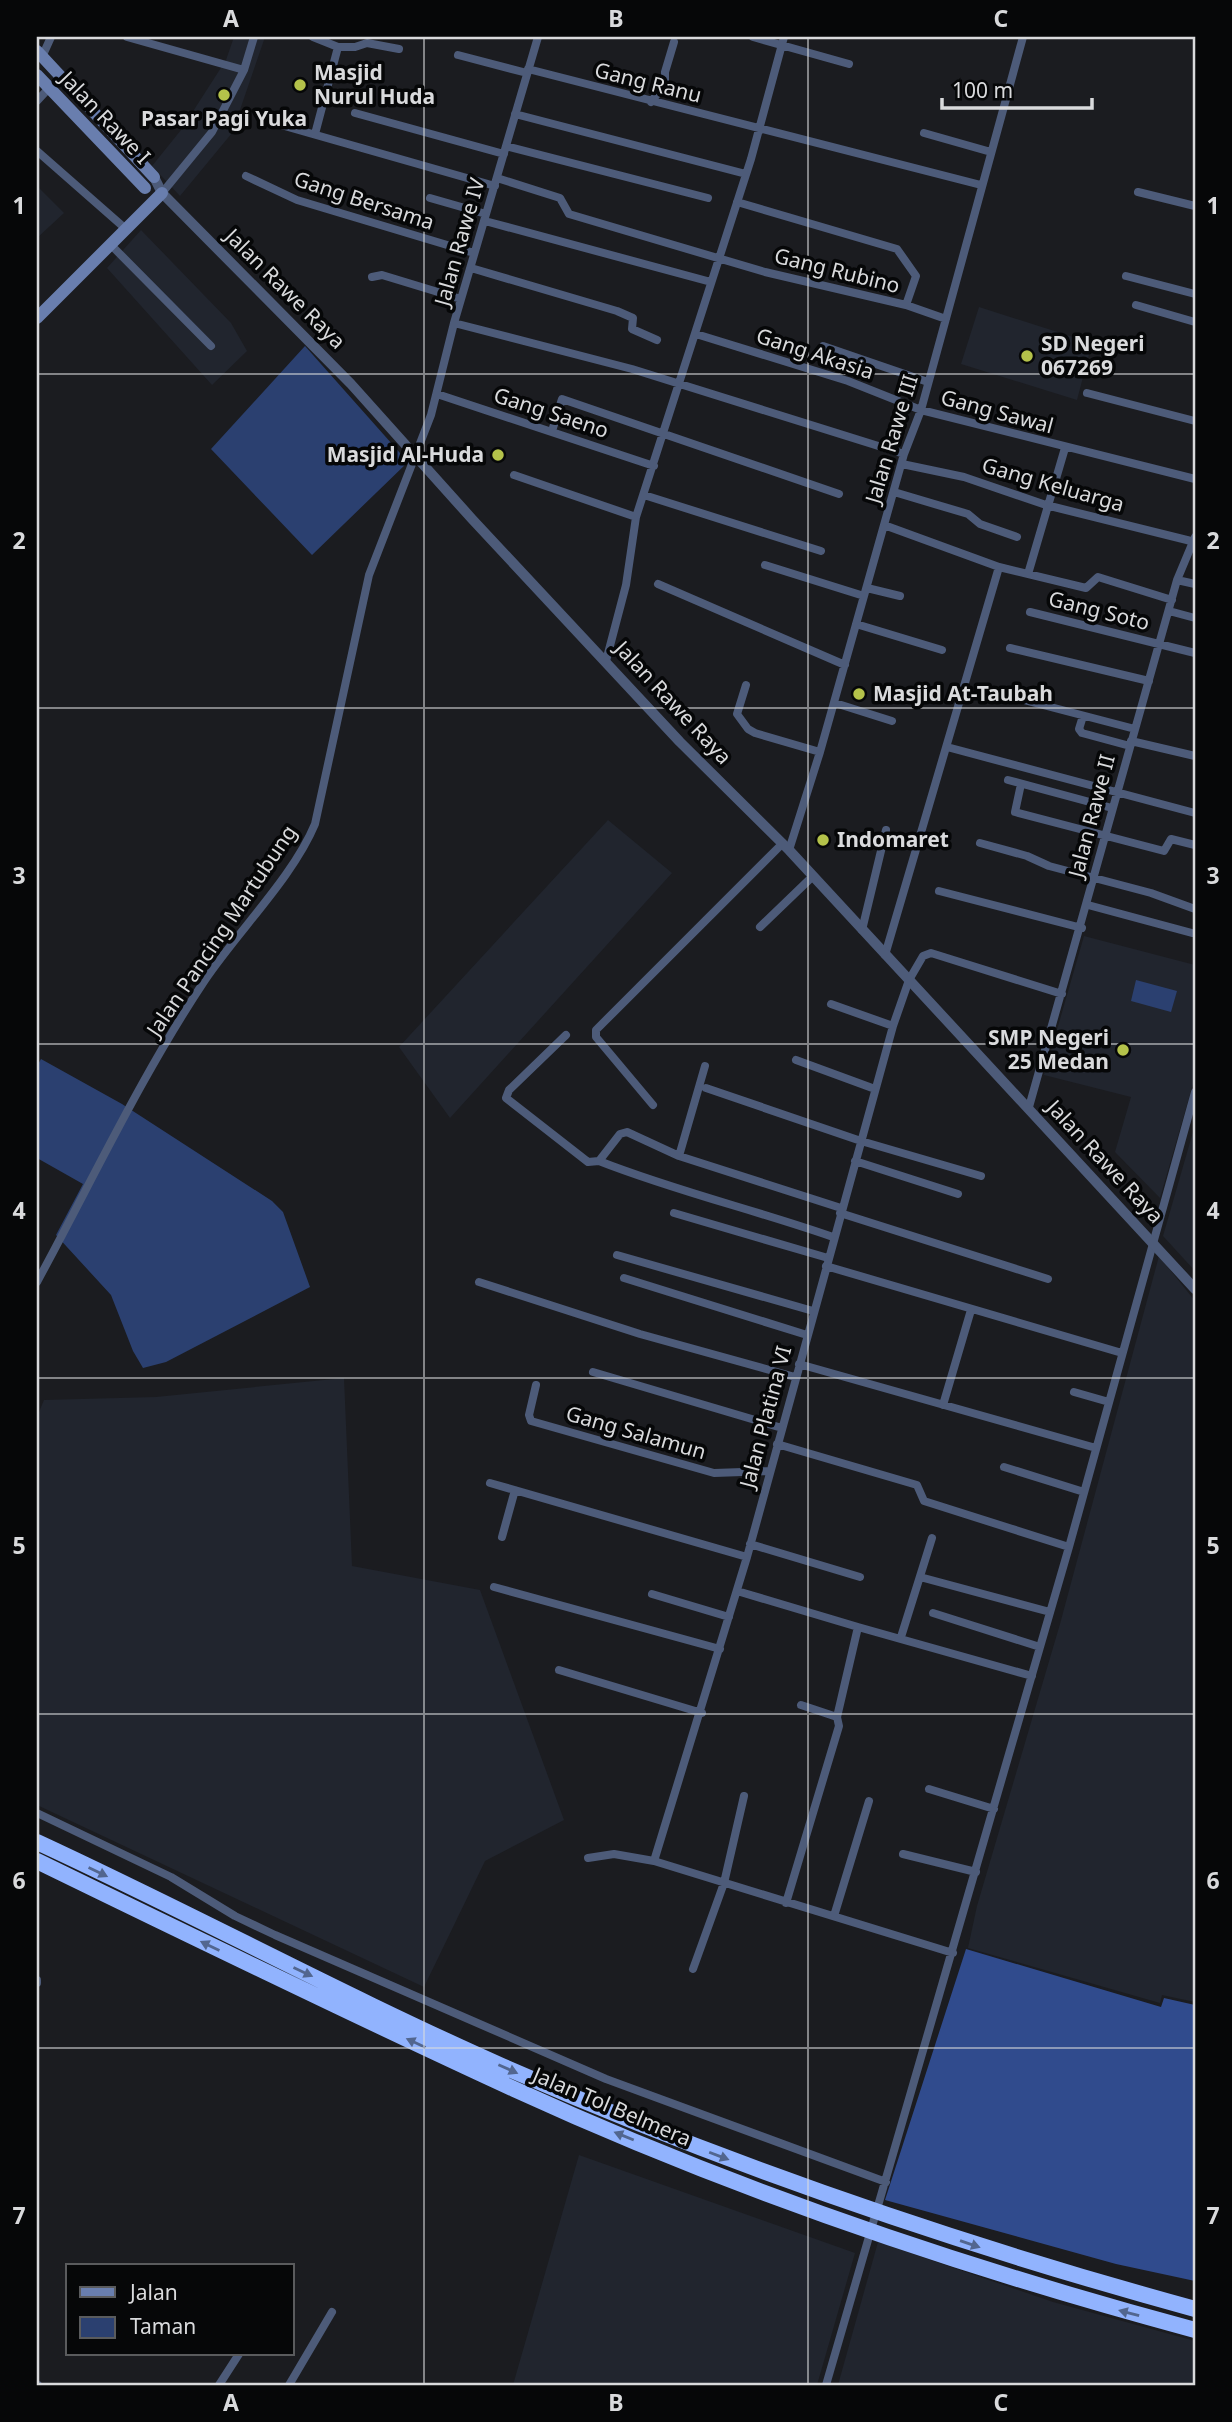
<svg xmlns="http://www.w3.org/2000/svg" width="1232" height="2422" font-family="'Noto Sans',sans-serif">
<rect width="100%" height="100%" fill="#1b1c20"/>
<path fill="#21252e" d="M 234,37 L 265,37 L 232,133 L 180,196 L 152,166 L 181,130 L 226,60 Z
M 37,186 L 64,213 L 37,238 Z
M 141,230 L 231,323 L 247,351 L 212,385 L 107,268 Z
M 979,307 L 1092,343 L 1077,400 L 961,364 Z
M 608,820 L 672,873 L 450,1118 L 399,1047 Z
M 1084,936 L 1195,965 L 1195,1077 L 1160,1198 L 1115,1152 L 1131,1097 L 1044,1075 Z
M 1195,1125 L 1195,1271 L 1163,1236 Z
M 1159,1256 L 1195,1301 L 1195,2002 L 1162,1995 L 1160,2003 L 968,1948 L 977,1906 L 1060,1624 Z
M 344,1378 L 352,1566 L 480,1590 L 564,1820 L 485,1861 L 424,1987 L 37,1805 L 37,1417 L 44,1400 L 156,1397 Z
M 579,2155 L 855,2253 L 817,2385 L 513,2385 Z
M 878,2242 L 1053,2302 L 1195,2341 L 1195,2385 L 838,2385 Z"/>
<path fill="#2b4070" d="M 305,346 L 408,462 L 312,555 L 211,449 Z
M 1136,980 L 1177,991 L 1171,1012 L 1131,1001 Z
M 41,1059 L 122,1104 L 272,1201 L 283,1212 L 310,1287 L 166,1362 L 143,1368 L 133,1351 L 111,1295 L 56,1235 L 83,1184 L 37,1158 L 37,1066 Z"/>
<path fill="#304b8d" d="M 966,1949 L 1161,2007 L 1164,1998 L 1195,2005 L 1195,2281 L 1116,2264 L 885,2200 Z"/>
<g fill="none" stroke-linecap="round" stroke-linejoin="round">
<path stroke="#4d5b79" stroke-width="8" d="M 127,37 L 244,70
M 313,37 L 338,47 L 355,47 L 367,43 L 399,49
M 753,37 L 849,64
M 458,55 L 527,73
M 42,57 L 51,37
M 528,69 L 981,185
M 37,101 L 49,88
M 651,102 L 665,84 L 665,72 L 674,42
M 355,113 L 504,154
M 515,114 L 746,174
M 267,121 L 495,186
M 924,133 L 991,152
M 315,134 L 338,47
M 506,146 L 708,198
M 37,151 L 127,230
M 246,176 L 297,200 L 474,253
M 497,178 L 560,198 L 569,214 L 765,272 L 906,305 L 946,319
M 1138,192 L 1195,206
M 162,193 L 212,132 L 244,70 L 254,37
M 430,198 L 486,214
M 737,202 L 897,249 L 916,276 L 906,305
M 485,221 L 711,282
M 112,246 L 211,346
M 471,268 L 617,311 L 633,318 L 632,329 L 657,340
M 1126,276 L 1195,294
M 372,277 L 382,275 L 461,299
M 1136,305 L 1195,322
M 454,323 L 632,369 L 904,454
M 696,334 L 848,381 L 921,410 L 1195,479
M 823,346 L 928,382
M 1087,393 L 1195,421
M 437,394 L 654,466
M 552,431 L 562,399 L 839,494
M 902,464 L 964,477 L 1046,505 L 1195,542
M 514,475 L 636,517
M 894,492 L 968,514 L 980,524 L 1017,537
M 644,495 L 821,551
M 884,525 L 999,567 L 1086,588 L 1098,577 L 1172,600
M 765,565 L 864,596
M 1028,574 L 1065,448
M 1177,580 L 1195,584
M 658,584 L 845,665
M 867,588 L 900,596
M 1169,611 L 1195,618
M 1030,612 L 1195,653
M 856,624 L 942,650
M 1010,648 L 1149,681
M 606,661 L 626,585 L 636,517 L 751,159 L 784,37
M 746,685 L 737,714 L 748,729 L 755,733 L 820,752
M 1020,699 L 1135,729
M 835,703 L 892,721
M 1083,716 L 1079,729 L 1082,733 L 1130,746
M 1131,741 L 1195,756
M 947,747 L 1195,813
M 1008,780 L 1112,808
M 1021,784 L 1015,812 L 1164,851 L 1171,839 L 1195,845
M 980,843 L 1027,856 L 1049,866 L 1151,893 L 1195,909
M 789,850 L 820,752 L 904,454 L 921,410 L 1023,37
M 939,891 L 1082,928
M 1088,905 L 1192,933
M 760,927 L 812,877
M 862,930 L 886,830
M 885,955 L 999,567
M 831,1004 L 893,1026
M 566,1035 L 509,1090 L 506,1098 L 588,1162 L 599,1161 L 620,1134 L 627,1132 L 679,1156 L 841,1208
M 796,1060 L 875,1089
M 706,1088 L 861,1141 L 981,1176
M 653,1105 L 596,1037 L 596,1030 L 783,843
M 1029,1107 L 1177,580 L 1195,537
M 679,1156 L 705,1066
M 599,1161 C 675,1191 756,1210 833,1237
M 855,1161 L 958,1194
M 674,1213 L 828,1258
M 840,1213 L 1048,1279
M 617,1255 L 813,1311
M 826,1266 L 1122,1353
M 624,1278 L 807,1335
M 37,1282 C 92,1181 141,1076 205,980 C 238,931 293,877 315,824 L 369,575 L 431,415 L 454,323 L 538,37
M 479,1282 L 640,1334 L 795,1377
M 799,1364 L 1096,1448
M 593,1372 L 782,1428
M 536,1385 L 529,1415 L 531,1421 L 714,1473 L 770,1471
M 1074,1392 L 1109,1402
M 943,1405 L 971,1310
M 777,1444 L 917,1485 L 924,1501 L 1069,1547
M 1004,1467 L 1084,1492
M 490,1483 L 747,1557
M 502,1537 L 515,1490
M 750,1544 L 860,1577
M 920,1577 L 1050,1612
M 494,1587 L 720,1649
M 737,1591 L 858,1627 L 837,1717
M 652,1594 L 729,1617
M 933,1613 L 1040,1647
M 858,1627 L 1032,1676
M 901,1637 L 932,1538
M 559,1670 L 702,1713
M 929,1789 L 994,1809
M 37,1813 L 171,1877 L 235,1916 L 275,1935 L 606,2079 L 886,2182
M 903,1854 L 976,1872
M 588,1858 L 614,1854 L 654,1861 L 953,1953
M 654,1861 L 747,1557 L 893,1026 L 909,980 L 923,956 L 931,953 L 1062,994
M 786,1903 L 839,1726 L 837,1717 L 801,1705
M 834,1916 L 869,1801
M 693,1969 L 724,1883 L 744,1796
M 37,1980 L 37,1983
M 37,2385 L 38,2385
M 219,2385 L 239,2354
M 289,2385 L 332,2312
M 826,2385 L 1069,1547 L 1195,1092"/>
<path stroke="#4d5b79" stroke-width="10" d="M 154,177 L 162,193 L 351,384 L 472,519 L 680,742 L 789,850 L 1195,1289"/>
<path stroke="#697eae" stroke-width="12" d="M 37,51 L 154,177
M 37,75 L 145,188
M 37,318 L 162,193"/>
<path stroke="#91b3fe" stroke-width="16" d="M 37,1842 C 193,1914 344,1996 502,2066 C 727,2165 958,2244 1195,2309
M 37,1861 C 195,1938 353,2015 514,2089 C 732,2189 964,2268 1195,2330"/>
</g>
<defs><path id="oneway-solid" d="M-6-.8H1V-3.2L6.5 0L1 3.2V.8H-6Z" transform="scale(1.75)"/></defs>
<g fill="#52668f">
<use href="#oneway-solid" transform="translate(98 1872) rotate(26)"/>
<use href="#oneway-solid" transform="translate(210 1946) rotate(-154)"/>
<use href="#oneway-solid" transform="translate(303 1972) rotate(25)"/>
<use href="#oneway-solid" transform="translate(416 2043) rotate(-155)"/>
<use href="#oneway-solid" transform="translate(508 2069) rotate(24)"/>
<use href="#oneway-solid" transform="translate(624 2136) rotate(-158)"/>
<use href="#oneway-solid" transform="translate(719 2156) rotate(21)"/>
<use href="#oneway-solid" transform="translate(970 2244) rotate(19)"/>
<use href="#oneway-solid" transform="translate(1129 2313) rotate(-165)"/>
</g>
<path fill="none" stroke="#d9dadc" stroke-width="2" stroke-opacity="0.55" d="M 424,37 L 424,2385M 808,37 L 808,2385M 37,374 L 1195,374M 37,708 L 1195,708M 37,1044 L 1195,1044M 37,1378 L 1195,1378M 37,1714 L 1195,1714M 37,2048 L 1195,2048"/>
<g fill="#b4c24a" stroke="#060708" stroke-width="2.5">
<circle cx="300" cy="85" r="7"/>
<circle cx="224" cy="95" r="7"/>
<circle cx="1027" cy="356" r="7"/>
<circle cx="498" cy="455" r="7"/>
<circle cx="859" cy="694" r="7"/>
<circle cx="823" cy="840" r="7"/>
<circle cx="1123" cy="1050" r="7"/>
</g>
<g text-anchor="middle" stroke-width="7" stroke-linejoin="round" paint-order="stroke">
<g font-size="21" font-weight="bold" fill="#d9dadc" stroke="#060708" text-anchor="start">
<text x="314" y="80">Masjid<tspan x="314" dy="24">Nurul Huda</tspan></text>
<text x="224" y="126" text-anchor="middle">Pasar Pagi Yuka</text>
<text x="1041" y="351">SD Negeri<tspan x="1041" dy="24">067269</tspan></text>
<text x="484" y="462" text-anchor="end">Masjid Al-Huda</text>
<text x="873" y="701">Masjid At-Taubah</text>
<text x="837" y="847">Indomaret</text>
<text x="1109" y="1045" text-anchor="end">SMP Negeri<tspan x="1109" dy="24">25 Medan</tspan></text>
</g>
<g font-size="21" fill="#d9dadc" stroke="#060708">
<text transform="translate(648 83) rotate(14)" y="7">Gang Ranu</text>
<text transform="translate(105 118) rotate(46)" y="7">Jalan Rawe I</text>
<text transform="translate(364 201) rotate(18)" y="7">Gang Bersama</text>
<text transform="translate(460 242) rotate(-74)" y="7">Jalan Rawe IV</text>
<text transform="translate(837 271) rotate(14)" y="7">Gang Rubino</text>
<text transform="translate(285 289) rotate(45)" y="7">Jalan Rawe Raya</text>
<text transform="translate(815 354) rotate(18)" y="7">Gang Akasia</text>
<text transform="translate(997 412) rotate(15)" y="7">Gang Sawal</text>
<text transform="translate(551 413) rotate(18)" y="7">Gang Saeno</text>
<text transform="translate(892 439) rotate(-73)" y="7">Jalan Rawe III</text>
<text transform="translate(1053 485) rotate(16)" y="7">Gang Keluarga</text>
<text transform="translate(1099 611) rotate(14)" y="7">Gang Soto</text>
<text transform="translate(673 703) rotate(47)" y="7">Jalan Rawe Raya</text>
<text transform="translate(1092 816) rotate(-75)" y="7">Jalan Rawe II</text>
<text transform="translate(222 931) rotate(-56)" y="7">Jalan Pancing Martubung</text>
<text transform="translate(1105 1162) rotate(47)" y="7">Jalan Rawe Raya</text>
<text transform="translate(766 1417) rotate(-75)" y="7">Jalan Platina VI</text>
<text transform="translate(636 1433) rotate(16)" y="7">Gang Salamun</text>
<text transform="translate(612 2107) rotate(23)" y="7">Jalan Tol Belmera</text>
</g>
</g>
<rect width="1232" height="2422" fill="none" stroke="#060708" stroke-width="77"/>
<rect x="66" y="2264" width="228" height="91" fill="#060708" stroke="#5a5b5d" stroke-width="2"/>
<rect x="80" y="2287" width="35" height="10" fill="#697eae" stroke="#5a5b5d" stroke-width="2"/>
<text x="130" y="2300" font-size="21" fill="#d9dadc">Jalan</text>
<rect x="80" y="2317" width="35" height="21" fill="#2b4070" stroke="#5a5b5d" stroke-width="2"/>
<text x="130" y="2334" font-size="21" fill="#d9dadc">Taman</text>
<path d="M942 98v10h150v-10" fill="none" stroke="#d9dadc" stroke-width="3.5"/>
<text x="952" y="98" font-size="21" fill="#d9dadc" stroke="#060708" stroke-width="5" paint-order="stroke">100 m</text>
<rect x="38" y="38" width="1156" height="2346" fill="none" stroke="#d9dadc" stroke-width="2.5"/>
<g font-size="23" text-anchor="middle" font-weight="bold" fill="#d9dadc">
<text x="231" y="27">A</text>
<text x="616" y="27">B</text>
<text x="1001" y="27">C</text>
<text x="19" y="214">1</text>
<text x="1213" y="214">1</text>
<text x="19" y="549">2</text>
<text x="1213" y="549">2</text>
<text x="19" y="884">3</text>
<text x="1213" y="884">3</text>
<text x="19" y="1219">4</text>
<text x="1213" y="1219">4</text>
<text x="19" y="1554">5</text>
<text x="1213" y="1554">5</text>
<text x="19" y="1889">6</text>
<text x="1213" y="1889">6</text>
<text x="19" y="2224">7</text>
<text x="1213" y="2224">7</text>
<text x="231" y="2411">A</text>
<text x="616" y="2411">B</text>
<text x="1001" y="2411">C</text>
</g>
</svg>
